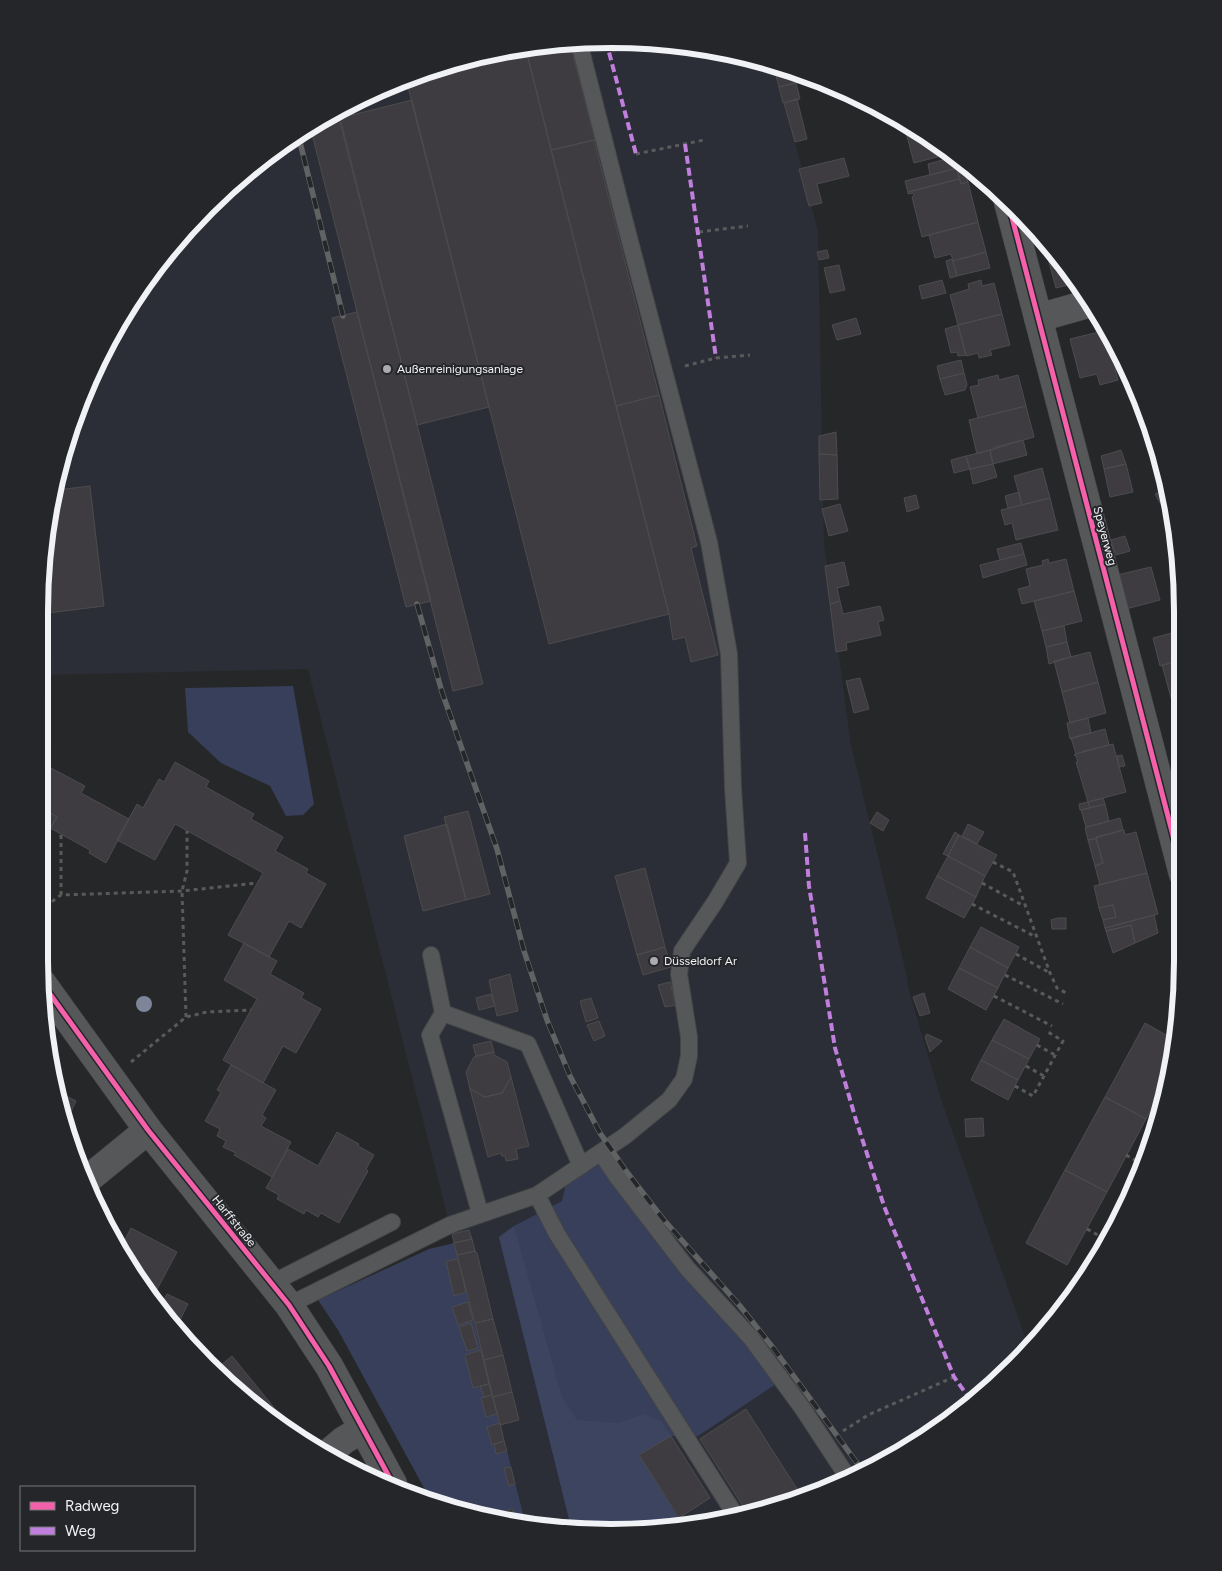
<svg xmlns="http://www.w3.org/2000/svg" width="1222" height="1571" font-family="Figtree,sans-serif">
<rect width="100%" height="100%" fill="#262728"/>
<path fill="#2b2e36" d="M 648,40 L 759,58 L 775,64 L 818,231 L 824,544 L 851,745 L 906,972 L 909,991 L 942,1102 L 1028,1345 L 989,1390 L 897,1455 L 759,1513 L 611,1532 L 525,1521 L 308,669 L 40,675 L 40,574 L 69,427 L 98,358 L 157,262 L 234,181 L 325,116 L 427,69 L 536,44 Z"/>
<path fill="#373f5a" d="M 293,686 L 314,804 L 303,815 L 286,816 L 270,786 L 221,763 L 188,732 L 185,688 Z
M 603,1157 L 785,1378 L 698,1436 L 687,1438 L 671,1436 L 640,1455 L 681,1523 L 611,1532 L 571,1527 L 499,1237 L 514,1226 L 562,1201 L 567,1179 Z
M 454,1243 L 525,1521 L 463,1513 L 430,1499 L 338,1330 L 318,1300 L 429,1249 Z"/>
<path fill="#3c4460" d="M 514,1226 L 562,1397 L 577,1420 L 617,1423 L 644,1414 L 661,1421 L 671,1436 L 640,1455 L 681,1523 L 611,1532 L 571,1527 L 499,1237 Z"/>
<path fill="#3e3c41" stroke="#4c4c4d" d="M 609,41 L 622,41 L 624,49 L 612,52 Z
M 570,43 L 595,140 L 551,150 L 525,46 L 536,44 Z
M 525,46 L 669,614 L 549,644 L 406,79 L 427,69 Z
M 773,64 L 797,72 L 799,82 L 779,87 Z
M 796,83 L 800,99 L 783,103 L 779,87 Z
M 797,99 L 807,139 L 795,142 L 784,103 Z
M 412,100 L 489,407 L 417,425 L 340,118 Z
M 337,110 L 483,684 L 453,691 L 310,126 L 325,116 Z
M 907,124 L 953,153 L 914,163 L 904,125 Z
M 594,140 L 659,395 L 616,406 L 551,150 Z
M 957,156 L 961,159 L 963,167 L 930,175 L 928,164 Z
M 844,158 L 849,176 L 817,184 L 822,203 L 809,206 L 799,169 Z
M 963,167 L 968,182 L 961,184 L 957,168 Z
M 957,168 L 959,179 L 908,192 L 905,181 Z
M 959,179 L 961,184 L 968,182 L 978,222 L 922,237 L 912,197 L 914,196 L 913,193 L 908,194 L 908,192 Z
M 978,222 L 986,252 L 953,261 L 951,254 L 935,258 L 929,235 Z
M 827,250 L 829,258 L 819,260 L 817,252 Z
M 986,252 L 990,268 L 957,276 L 953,261 Z
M 1055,253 L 1076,283 L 1056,288 L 1047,255 Z
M 952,259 L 957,276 L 950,278 L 946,261 Z
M 839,265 L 845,290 L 830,293 L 824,268 Z
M 942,280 L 946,293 L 922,299 L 919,286 Z
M 981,280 L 982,286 L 994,283 L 1002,314 L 958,325 L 950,295 L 969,289 L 968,284 Z
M 357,312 L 431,601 L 406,607 L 332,318 Z
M 1002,314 L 1010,345 L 990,350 L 992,355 L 979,358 L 978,353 L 966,356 L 958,325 Z
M 856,318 L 861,334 L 837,340 L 832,325 Z
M 958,325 L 966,355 L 958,356 L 957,352 L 951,353 L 945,329 Z
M 1107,330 L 1117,369 L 1115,369 L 1118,380 L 1100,385 L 1097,374 L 1080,378 L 1070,339 Z
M 1114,340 L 1117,349 L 1112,350 L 1110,341 Z
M 961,360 L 964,373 L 940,379 L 937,366 Z
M 964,373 L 967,385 L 965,390 L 945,395 L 940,379 Z
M 998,375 L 999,380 L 1018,375 L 1026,406 L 978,418 L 970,387 L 979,385 L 978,380 Z
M 659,395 L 697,546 L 691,548 L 718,655 L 691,662 L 685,637 L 673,640 L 669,614 L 616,406 Z
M 1026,406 L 1034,437 L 977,454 L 969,420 Z
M 836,432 L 837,455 L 819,454 L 819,436 Z
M 1023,440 L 1027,455 L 993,464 L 990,450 L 995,449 L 995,447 Z
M 990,450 L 993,464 L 970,469 L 966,456 Z
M 1121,450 L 1126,464 L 1104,469 L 1101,456 Z
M 819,454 L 837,455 L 838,499 L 820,500 Z
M 966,456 L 970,469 L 954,473 L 951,460 Z
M 993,464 L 997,477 L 973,484 L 970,469 Z
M 1126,464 L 1133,492 L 1110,497 L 1104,469 Z
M 1042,468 L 1050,498 L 1022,505 L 1014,476 Z
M 90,486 L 104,606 L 40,614 L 40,574 L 57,490 Z
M 1165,489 L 1167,499 L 1160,503 L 1155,494 Z
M 1019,492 L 1022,505 L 1008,508 L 1005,496 Z
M 916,495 L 919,508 L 907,512 L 904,498 Z
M 1050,498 L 1058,530 L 1016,540 L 1012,523 L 1005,525 L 1001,510 Z
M 840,504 L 848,531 L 829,536 L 822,509 Z
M 1125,536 L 1130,551 L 1116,555 L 1111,540 Z
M 1021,543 L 1024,554 L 1000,560 L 997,549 Z
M 1024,554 L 1027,565 L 983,578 L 980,565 Z
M 1048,559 L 1049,563 L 1066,559 L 1074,591 L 1022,604 L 1018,589 L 1030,586 L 1026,569 L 1043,565 L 1042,561 Z
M 844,562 L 849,585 L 837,588 L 840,601 L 830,604 L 825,566 Z
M 1151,567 L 1160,600 L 1126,609 L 1117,575 Z
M 1074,591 L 1082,621 L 1042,631 L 1034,601 Z
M 840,601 L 843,614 L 880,606 L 884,620 L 878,622 L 881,635 L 846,643 L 847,650 L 836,652 L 830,604 Z
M 1064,626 L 1067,642 L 1046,647 L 1042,631 Z
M 1179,631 L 1182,644 L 1182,660 L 1160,666 L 1153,638 Z
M 1067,642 L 1071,657 L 1049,664 L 1046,647 Z
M 1090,652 L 1098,682 L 1062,692 L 1054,661 Z
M 1182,660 L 1182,702 L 1173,705 L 1162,665 Z
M 860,678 L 869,709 L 854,713 L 846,681 Z
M 1098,682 L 1106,713 L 1070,723 L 1062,692 Z
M 1182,713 L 1182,728 L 1180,729 L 1176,715 Z
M 1088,718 L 1091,733 L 1070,739 L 1067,723 Z
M 1105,729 L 1109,745 L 1076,754 L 1071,738 Z
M 1113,744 L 1126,792 L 1088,802 L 1076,762 L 1078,762 L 1076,756 L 1074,755 L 1084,751 Z
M 1122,755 L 1125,766 L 1119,767 L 1117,756 Z
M 175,762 L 209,781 L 206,787 L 254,814 L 251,819 L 283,837 L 275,851 L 308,869 L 306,873 L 326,884 L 301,928 L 289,921 L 269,957 L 228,935 L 263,873 L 175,824 L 155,860 L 117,840 L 137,804 L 143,808 L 159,779 L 164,782 Z
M 49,767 L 85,786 L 81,793 L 129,819 L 106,863 L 89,853 L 90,850 L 50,828 L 57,817 L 39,807 L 39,786 Z
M 1103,798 L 1105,804 L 1090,808 L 1088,802 Z
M 1088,802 L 1090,808 L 1080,810 L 1079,804 Z
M 1105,804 L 1109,821 L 1086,827 L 1081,810 Z
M 39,807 L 57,817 L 39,848 Z
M 468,811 L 490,894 L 466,900 L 444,817 Z
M 877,812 L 889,820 L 883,831 L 870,823 Z
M 1120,818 L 1123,830 L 1088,840 L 1085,828 Z
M 447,824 L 466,900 L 423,911 L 404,836 Z
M 968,824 L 984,832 L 977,844 L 962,836 Z
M 1124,830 L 1125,835 L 1136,832 L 1147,873 L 1100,885 L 1095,866 L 1103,863 L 1096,837 Z
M 955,832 L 959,835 L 948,856 L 943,854 Z
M 959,835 L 997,855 L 985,876 L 948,856 Z
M 1096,839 L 1103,863 L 1095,866 L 1088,840 Z
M 948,856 L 985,876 L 976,897 L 937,876 Z
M 645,868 L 665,947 L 637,955 L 615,876 Z
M 1147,873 L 1158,914 L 1105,928 L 1103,920 L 1116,917 L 1113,905 L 1099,908 L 1094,886 Z
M 937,876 L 976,897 L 964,918 L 926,898 Z
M 1113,905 L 1116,917 L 1103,920 L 1099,908 Z
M 1154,915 L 1158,933 L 1135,943 L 1131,925 L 1106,931 L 1105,928 Z
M 1058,918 L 1066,918 L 1066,929 L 1052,929 L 1051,920 Z
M 1131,925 L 1135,943 L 1113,953 L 1106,931 Z
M 981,927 L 1019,947 L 1008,968 L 970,947 Z
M 244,943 L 277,961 L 270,974 L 304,993 L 301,998 L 321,1009 L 296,1053 L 283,1046 L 263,1083 L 223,1060 L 257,999 L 224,980 Z
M 665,947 L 671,967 L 643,975 L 637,955 Z
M 970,947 L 1008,968 L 998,988 L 959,968 Z
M 959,968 L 998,988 L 986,1010 L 948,989 Z
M 510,974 L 518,1011 L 497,1016 L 489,980 Z
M 670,982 L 676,1005 L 665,1007 L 658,985 Z
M 924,993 L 930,1013 L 920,1016 L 913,997 Z
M 491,994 L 495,1006 L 479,1010 L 476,998 Z
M 591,998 L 598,1018 L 586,1022 L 580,1001 Z
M 1004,1019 L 1040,1039 L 1029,1059 L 992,1040 Z
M 599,1021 L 605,1036 L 594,1041 L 587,1025 Z
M 1145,1023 L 1175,1040 L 1172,1070 L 1146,1119 L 1105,1097 Z
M 927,1034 L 942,1041 L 930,1052 L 925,1037 Z
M 992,1040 L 1029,1059 L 1018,1080 L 981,1060 Z
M 491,1041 L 494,1052 L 476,1056 L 473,1045 Z
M 494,1052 L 494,1055 L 507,1062 L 511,1077 L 502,1093 L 485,1097 L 470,1089 L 466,1072 L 474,1057 Z
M 981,1060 L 1018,1080 L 1008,1100 L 971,1080 Z
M 231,1065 L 276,1090 L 262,1115 L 266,1118 L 261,1126 L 291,1142 L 272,1177 L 234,1155 L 236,1153 L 223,1147 L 226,1141 L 217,1136 L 220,1129 L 205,1121 L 221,1092 L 217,1090 Z
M 511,1077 L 529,1146 L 516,1149 L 518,1159 L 506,1161 L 505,1156 L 502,1156 L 501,1153 L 488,1157 L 470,1089 L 485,1097 L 502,1093 Z
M 56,1091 L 76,1101 L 65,1124 L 58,1108 Z
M 1105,1097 L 1146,1119 L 1107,1192 L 1065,1170 Z
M 983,1118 L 984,1136 L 966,1137 L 965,1119 Z
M 337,1132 L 359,1144 L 358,1146 L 374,1155 L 366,1169 L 368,1171 L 339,1223 L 321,1213 L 318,1217 L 306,1210 L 304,1214 L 277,1199 L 279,1195 L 266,1188 L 288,1149 L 318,1166 Z
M 1065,1170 L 1107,1192 L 1067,1265 L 1026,1243 Z
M 131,1228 L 177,1252 L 154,1295 L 163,1301 L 167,1294 L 188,1304 L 177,1326 L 119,1251 Z
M 469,1230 L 472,1239 L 454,1243 L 452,1234 Z
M 472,1239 L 475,1251 L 457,1255 L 454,1243 Z
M 475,1251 L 477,1253 L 493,1319 L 475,1323 L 457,1255 Z
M 458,1259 L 466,1292 L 454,1296 L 446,1261 Z
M 468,1302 L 473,1320 L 458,1325 L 452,1307 Z
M 493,1319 L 503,1355 L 484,1360 L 475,1323 Z
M 471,1323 L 478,1348 L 467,1351 L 459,1327 Z
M 481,1350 L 489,1384 L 473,1388 L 465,1355 Z
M 503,1355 L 512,1392 L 493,1397 L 484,1360 Z
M 232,1356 L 294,1432 L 214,1371 Z
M 489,1384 L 492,1395 L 484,1397 L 480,1386 Z
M 512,1392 L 519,1420 L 500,1425 L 493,1397 Z
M 492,1395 L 497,1414 L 486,1417 L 481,1398 Z
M 746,1409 L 801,1495 L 759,1513 L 748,1514 L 700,1439 Z
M 500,1423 L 504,1441 L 492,1445 L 487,1427 Z
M 671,1436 L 710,1498 L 679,1518 L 639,1455 Z
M 504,1441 L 507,1451 L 496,1454 L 494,1444 Z
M 511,1467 L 515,1484 L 509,1486 L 504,1468 Z
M 512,1508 L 517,1520 L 503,1518 L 501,1513 Z"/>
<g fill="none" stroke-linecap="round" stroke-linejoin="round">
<defs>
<path id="service" d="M 431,955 L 443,1013 L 430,1035 L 480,1213
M 443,1013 L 528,1044 L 581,1166
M 601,1153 L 618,1178 L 687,1268 L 751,1338 L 803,1409 L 847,1476
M 537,1195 L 557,1234 L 736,1516
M 272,1283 L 392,1222
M 289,1305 L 450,1225 L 537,1195 L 625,1136 L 669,1100 L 684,1079 L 689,1056 L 689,1037 L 679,974 L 682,951 L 715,902 L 738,863 L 733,788 L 729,654 L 709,542 L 627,230 L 579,42"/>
<path id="minor" d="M 1008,202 L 1183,874
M 1038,318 L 1091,303
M 88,1179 L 148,1130
M 325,1456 L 344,1440 L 363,1429"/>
<path id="tertiary" d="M 42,983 L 148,1130 L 289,1305 L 329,1366 L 393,1484"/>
</defs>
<use href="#service" stroke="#444547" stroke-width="18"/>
<use href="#minor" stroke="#444547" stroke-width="29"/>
<use href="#tertiary" stroke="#444547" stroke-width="29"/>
<path stroke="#5a5a5b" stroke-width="3" stroke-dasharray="4 4" stroke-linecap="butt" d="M 636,154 L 704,140
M 699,232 L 748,226
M 685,366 L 716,358 L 750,355
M 993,862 L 1013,872 L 1050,973 L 1057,988 L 1068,994
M 982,883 L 1024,906
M 61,895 L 61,834
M 972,904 L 1036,937
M 39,911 L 61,895 L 182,891 L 257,883
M 1016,954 L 1050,973
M 1005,975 L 1063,1004
M 994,996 L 1052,1026
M 186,1017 L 182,891 L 187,871 L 187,831
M 1037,1045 L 1055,1055
M 131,1062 L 186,1017 L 207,1012 L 251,1010
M 1026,1066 L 1044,1076
M 1166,1082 L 1169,1083
M 1015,1086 L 1033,1096 L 1063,1041 L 1048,1032
M 1126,1155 L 1144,1165
M 1087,1229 L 1107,1240
M 843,1431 L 868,1415 L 954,1377"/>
<use href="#service" stroke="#565758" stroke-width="16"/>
<use href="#minor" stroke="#565758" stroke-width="28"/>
<use href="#tertiary" stroke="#565758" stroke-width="28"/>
<defs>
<path id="rail" d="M 298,134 L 343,316
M 417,604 L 442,692 L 497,849 L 524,951 L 547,1020 L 570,1076 L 600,1133 L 626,1171 L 663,1219 L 740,1306 L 774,1349 L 862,1470"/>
</defs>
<use href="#rail" stroke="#616263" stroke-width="5.5"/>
<use href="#rail" stroke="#252629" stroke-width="4" stroke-dasharray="11" stroke-linecap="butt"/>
<path stroke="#c07fdc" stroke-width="4" stroke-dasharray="8 4" stroke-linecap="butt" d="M 606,41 L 636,154
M 685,144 L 716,358
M 805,833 L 809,886 L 835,1048 L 856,1120 L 884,1206 L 954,1377 L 972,1402"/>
<defs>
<path id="cycleway" d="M 1008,202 L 1183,874
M 42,983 L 148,1130 L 289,1305 L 329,1366 L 393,1484"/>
</defs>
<use href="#cycleway" stroke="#252629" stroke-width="8"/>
<use href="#cycleway" stroke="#f560ab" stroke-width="5"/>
</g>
<circle fill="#7e8599" cx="144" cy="1004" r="8"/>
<g fill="#aaabad" stroke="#252629" stroke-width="2">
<circle cx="387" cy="369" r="5"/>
<circle cx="654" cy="961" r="5"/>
</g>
<g text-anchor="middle" stroke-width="4" stroke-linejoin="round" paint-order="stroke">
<g font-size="12" fill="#f1f2f5" stroke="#252629" text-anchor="start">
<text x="397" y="373">Außenreinigungsanlage</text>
<text x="664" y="965">Düsseldorf Ar</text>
</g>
<g font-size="12" fill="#f1f2f5" stroke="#252629">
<text transform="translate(1105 536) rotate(75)" y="4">Speyerweg</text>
<text transform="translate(234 1221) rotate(51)" y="4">Harffstraße</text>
</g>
</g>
<path d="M0 0H1222V1571H0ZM611 48H611A563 563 0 0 1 1174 611V961A563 563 0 0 1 611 1524H611A563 563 0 0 1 48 961V611A563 563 0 0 1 611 48Z" fill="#252629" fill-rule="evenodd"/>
<path fill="none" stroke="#f1f2f5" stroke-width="6" d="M611 48H611A563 563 0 0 1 1174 611V961A563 563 0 0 1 611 1524H611A563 563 0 0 1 48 961V611A563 563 0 0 1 611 48Z"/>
<rect x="20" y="1486" width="175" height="65" fill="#252629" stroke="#77787b"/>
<rect x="30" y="1502" width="25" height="8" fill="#f560ab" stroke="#77787b"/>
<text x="65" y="1511" font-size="15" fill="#f1f2f5">Radweg</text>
<rect x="30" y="1527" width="25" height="8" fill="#c07fdc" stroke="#77787b"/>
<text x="65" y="1536" font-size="15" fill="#f1f2f5">Weg</text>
</svg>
